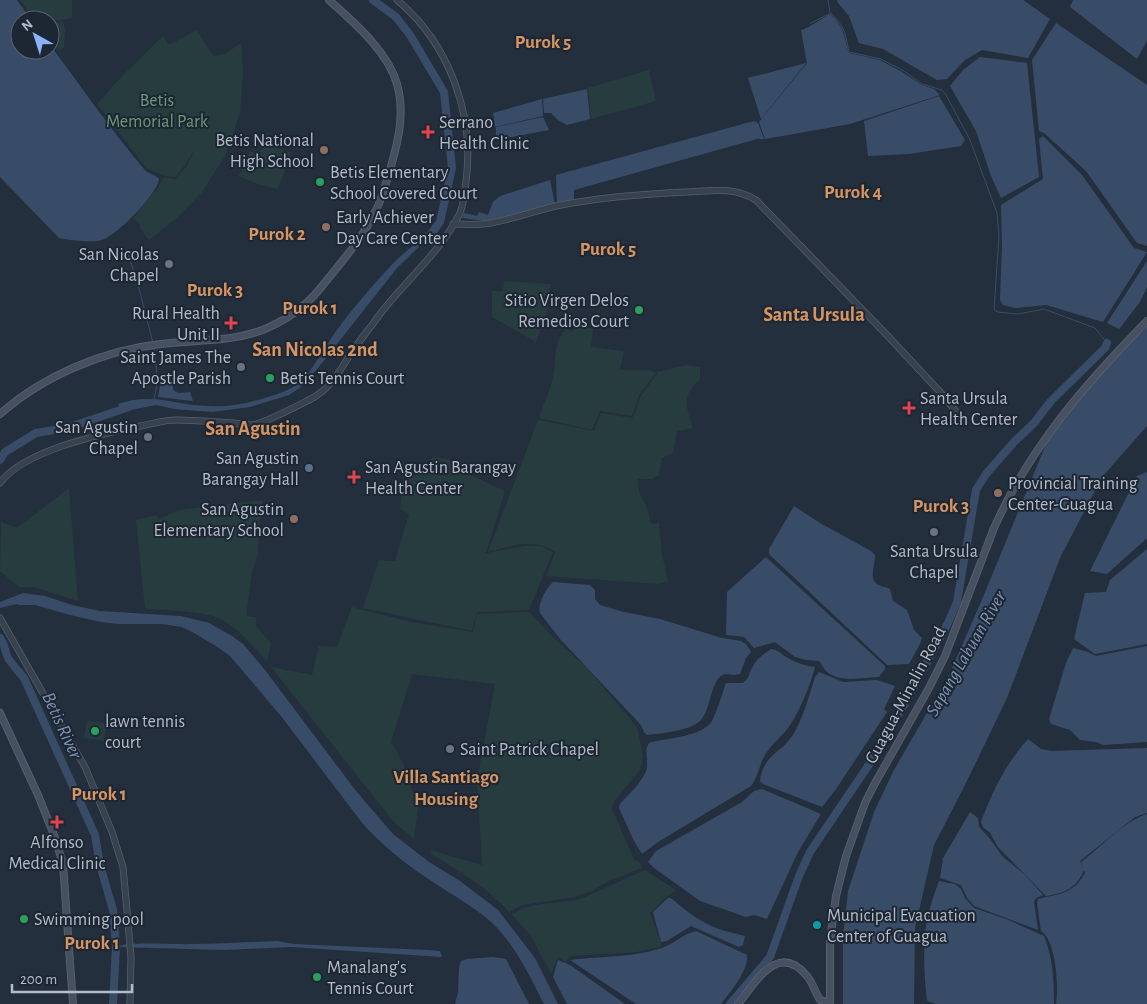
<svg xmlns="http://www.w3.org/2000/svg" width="1147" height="1004" font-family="'Alegreya Sans',sans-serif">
<rect width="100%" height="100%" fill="#242f3e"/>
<path fill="#263c3f" d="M 20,0 L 72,0 L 72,18 L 50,22 L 50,20 L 35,20 Z
M 63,21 L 65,30 L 64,47 L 59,51 L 50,38 L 50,24 Z
M 197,30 L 213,56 L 225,54 L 241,43 L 243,72 L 240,113 L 225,156 L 202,192 L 177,218 L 149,240 L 140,228 L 139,224 L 133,218 L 157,189 L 164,177 L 175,179 L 187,166 L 195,148 L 186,164 L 175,177 L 165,176 L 146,168 L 97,104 L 123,75 L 163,36 L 169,45 Z
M 649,70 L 656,101 L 591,119 L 588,88 Z
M 265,146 L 279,149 L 291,153 L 278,189 L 258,184 L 238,176 L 246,162 L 250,151 L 257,154 Z
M 504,281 L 551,284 L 548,308 L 536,342 L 492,317 L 492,291 L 503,291 Z
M 579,326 L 593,329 L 591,347 L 624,351 L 620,370 L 649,370 L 656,373 L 639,395 L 634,411 L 631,416 L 600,411 L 592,430 L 539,418 C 543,405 549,393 552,381 C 557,363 552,343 566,329 L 573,331 Z
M 686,365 L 700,367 L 700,379 C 681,397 686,405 693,428 L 677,431 L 673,453 L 662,458 L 659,475 L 652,479 L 638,479 L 639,492 L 647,508 L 651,524 L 659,523 L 662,554 L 668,581 L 659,584 L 546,576 L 555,552 C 532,537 513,546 488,552 L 538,420 L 594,431 L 601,413 L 632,418 L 636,411 L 640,397 L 658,372 Z
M 433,457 L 467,462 L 468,472 L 470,475 L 505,491 L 486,553 L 525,546 L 541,546 L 553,552 L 529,610 L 477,612 L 472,631 L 363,608 L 379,560 L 395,561 L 409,514 L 400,509 L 405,464 L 430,463 Z
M 69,488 L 78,601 L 34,587 L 19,587 L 0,571 L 1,522 L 17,528 Z
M 263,500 L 259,525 L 258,553 L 252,572 L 247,609 L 247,616 L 256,617 L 256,626 L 271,643 L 267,662 C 254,647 237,626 218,618 C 203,611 163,610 145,609 L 136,520 L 157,515 L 158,519 L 179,510 Z
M 352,607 L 411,622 L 473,632 L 477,614 L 529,612 L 556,640 L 587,668 L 637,727 L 643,757 L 640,770 L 614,801 L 612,809 L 634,859 L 640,863 L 642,868 L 609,881 L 592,891 L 574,897 L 522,905 L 509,912 C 488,888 458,870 431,854 L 430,850 L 482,865 L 477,780 L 495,684 L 412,674 L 391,742 L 403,763 L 418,808 L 414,839 L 393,821 L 271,667 L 312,675 L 319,646 L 337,647 Z
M 87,721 L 107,724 L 104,741 L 84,738 Z
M 645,870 L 676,890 L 665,898 L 650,913 L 661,943 L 661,947 L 637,952 L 573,956 L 569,957 L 566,962 L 558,957 L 551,974 L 531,936 L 512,915 C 531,900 560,905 583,898 Z"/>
<path fill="#394c67" d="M 0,0 L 17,0 L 31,20 L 20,20 L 20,50 L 50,50 L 50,45 C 81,86 110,129 144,169 C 148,174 155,174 159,179 C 158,194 116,236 102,240 C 92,243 69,240 59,238 L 0,177 Z
M 837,0 L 1023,0 L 1050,19 L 1028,58 L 982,50 L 965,60 L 947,79 L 937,80 L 883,49 L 859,43 L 849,16 L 838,3 Z
M 1073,0 L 1147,0 L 1147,41 L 1137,59 L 1070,7 Z
M 830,14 C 844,25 844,37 849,53 L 880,60 L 902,72 L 922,85 L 934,89 L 940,95 L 850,124 L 765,139 L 759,122 L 807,63 L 801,30 C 807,29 823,18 830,14 Z
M 1056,23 L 1147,85 L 1147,246 L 1137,243 L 1086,171 L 1044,133 L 1039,131 L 1032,60 Z
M 980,57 L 1027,63 L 1039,177 L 1001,198 L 991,176 L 976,131 L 950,86 L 963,70 Z
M 806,63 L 761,119 L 748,78 Z
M 587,89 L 590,119 L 567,125 L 558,120 L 551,113 L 544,113 L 543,99 Z
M 939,96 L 965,140 L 961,146 L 909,154 L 868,156 L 864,121 Z
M 542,99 L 543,116 L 495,127 L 493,113 Z
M 543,117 L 549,130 L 496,140 L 496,127 Z
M 754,121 L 758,123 L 764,139 L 757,139 L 574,190 L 574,200 L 557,205 L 556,175 Z
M 1043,136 L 1082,175 L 1134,248 L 1147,252 L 1103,322 L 1046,305 L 1015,308 L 1003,305 L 1000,300 L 1002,246 L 1001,205 L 1043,179 L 1039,139 Z
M 550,180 L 555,205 L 502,218 L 485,221 L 462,218 L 464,213 L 477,216 L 479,212 L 488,215 L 493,202 L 500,196 Z
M 429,233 L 431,235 L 397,268 L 318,368 L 301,387 L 289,395 L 250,407 L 212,412 L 174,409 L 156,405 L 121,412 L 118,404 C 154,392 173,405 208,406 C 233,408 260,400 283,392 C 307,385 323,349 337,330 C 352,309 369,290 386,271 C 399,256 414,245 429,233 Z
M 1147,261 L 1147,287 L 1140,302 L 1119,329 L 1107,323 Z
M 1147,327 L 1147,426 L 1102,477 L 1060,558 L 1007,698 L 964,787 L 934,845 L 915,928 L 914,1004 L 843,1004 L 843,937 L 848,891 L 874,812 L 894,770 L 950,673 L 981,602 L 1049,437 L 1088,386 Z
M 167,379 L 173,383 L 173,390 L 179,393 L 190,392 L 193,401 L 158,397 L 161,380 Z
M 1147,472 L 1147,538 L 1107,574 L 1090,571 L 1137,476 Z
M 794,506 L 820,523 L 871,551 L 875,555 C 876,564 867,579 879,585 C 882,587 887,587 890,589 L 893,601 L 907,610 L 914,630 L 922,638 L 920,644 L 909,664 L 887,665 L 770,555 L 769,553 L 769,549 Z
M 1147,549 L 1147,644 L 1095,654 L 1074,639 L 1085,593 L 1106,592 L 1110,580 Z
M 766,557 L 885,666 L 885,669 L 879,677 C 863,677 840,684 826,671 C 823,668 822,664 819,661 L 806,660 L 795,657 L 775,642 L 754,648 L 744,637 L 726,635 L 727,592 Z
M 553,582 L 590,585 L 595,590 L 595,599 L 600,605 L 624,612 L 660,619 L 722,638 L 741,641 L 746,644 L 751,652 L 746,658 L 740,674 L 734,675 L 725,674 C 709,679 712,710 700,721 C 689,731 662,733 647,735 L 644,732 L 641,725 L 560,639 L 540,613 C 537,605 546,588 553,582 Z
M 23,593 L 45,596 L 72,605 L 100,611 L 181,616 L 209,623 L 232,636 L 243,644 L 265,670 L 356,791 L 393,834 L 429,862 L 460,881 L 498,910 L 535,958 L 558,1004 L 544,1004 C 529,975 515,944 490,921 C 473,906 452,895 433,882 C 408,866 384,847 363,824 L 281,716 L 230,656 L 219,648 L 194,633 L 182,627 L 162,624 L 118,624 L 101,622 L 70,615 L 35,605 L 19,605 L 17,604 L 0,608 L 0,602 Z
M 1147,646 L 1147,742 L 1103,745 L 1096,742 L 1080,740 L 1070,730 L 1051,724 L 1049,719 L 1066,663 L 1073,648 L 1088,652 L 1096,656 Z
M 771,649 C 782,651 780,654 788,658 C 796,663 806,666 815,667 C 810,686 799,713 788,728 C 782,736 773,743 767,752 C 759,763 759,776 751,786 L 658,842 L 642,854 L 634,841 L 619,808 L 620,804 C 629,794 645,780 647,767 C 648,759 644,750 649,743 C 664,738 703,737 712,721 C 717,711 722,694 726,683 L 743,683 C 751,676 748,674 753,666 C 757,658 764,654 771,649 Z
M 819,672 L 843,682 L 877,680 L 895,686 L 884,709 L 887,712 L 836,789 L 822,807 L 763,784 L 760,781 C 763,755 781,753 793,735 C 803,718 809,696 815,677 Z
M 1028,739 L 1041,749 L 1051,751 L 1147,748 L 1147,813 L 1135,817 L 1080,861 L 1084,870 C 1077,888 1065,893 1046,896 L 998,847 L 990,833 L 983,827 L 981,822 C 992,792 1006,763 1028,739 Z
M 762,789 L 821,814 L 798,852 L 767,919 L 754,915 L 746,917 L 700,901 L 654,868 L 648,862 L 656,851 L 742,802 L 754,791 Z
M 970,812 L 978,818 L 979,827 L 991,840 L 1002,856 L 1025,875 L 1043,895 L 1036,898 L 1034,902 L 1038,930 L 974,906 L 967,898 L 961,885 L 940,878 L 943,858 Z
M 1147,814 L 1147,1004 L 1056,1004 C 1059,987 1056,940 1041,931 L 1037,903 L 1038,899 C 1060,893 1073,895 1085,873 L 1081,862 C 1103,846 1121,823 1147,814 Z
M 939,881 L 955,884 L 961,889 L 965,898 L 974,908 L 1006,919 L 1044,936 C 1053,958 1054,981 1054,1004 L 936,1004 L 927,1001 C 924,973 922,942 928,915 C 931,903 935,892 939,881 Z
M 668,898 L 671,898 C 687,912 704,925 725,931 C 732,933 738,934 745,936 L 743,945 L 739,947 L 691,926 L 667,941 L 661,942 L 653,912 Z
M 696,931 L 747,955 C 749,970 730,993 721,1004 L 636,1004 L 570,960 C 601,956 635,958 664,947 C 675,943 683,934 696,931 Z
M 277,941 L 294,944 L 428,950 L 440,951 L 442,957 L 291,947 L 224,950 L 117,947 C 128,941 175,945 191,944 C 220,944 248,942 277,941 Z
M 493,957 L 506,959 L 529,1004 L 455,1004 L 458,992 L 459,967 L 461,961 L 467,959 Z
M 558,960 L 570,965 L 625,1004 L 567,1004 L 553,977 Z"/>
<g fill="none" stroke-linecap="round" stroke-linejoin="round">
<path stroke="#394c67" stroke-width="1" d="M 828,0 L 830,13 C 845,25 845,34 849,52 L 881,59 L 904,71 L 922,84 L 942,90 L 946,95 L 970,140 L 997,213 L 999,236 L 994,310 L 998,312 L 1018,314 L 1044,309 L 1095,328 L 1107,343
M 811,23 L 829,14
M 126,249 L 134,272
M 135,273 L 153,343
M 154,399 C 159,382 156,364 154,347"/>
<path stroke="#394c67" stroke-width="8" d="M 373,0 L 396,17 L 410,35 L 444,92 L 452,168 L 440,222 L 431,234 L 422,241
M 0,460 L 5,452 L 36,433 L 67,428 L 129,407
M 0,638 C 6,646 4,649 8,658 C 10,662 20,673 24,678 L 95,835 L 100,865 L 113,910 L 116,947 L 113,1004
M 730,1004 L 770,957 L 799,876 L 810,852 L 872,760 L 904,705 L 948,623 L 957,602 L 976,490 L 986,474 L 1014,442 L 1034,423 L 1051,401 L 1105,348 L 1107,343"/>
<defs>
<path id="tertiary" d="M 453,224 C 463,224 474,225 484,224 C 510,221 535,210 561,205 C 602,197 644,194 686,192 C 711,191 733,186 756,200 L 885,333 L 941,393 L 962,419
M 0,483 C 24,450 102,434 140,426 C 152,424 164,420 176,420 C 195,420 214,422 233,423 C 239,424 247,425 253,425 C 264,423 297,406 309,400 C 330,390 339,372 351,353 C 360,340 371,327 380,314 C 406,280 441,252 460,213 C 464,203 465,192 466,181 C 475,115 449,43 397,0
M 0,618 L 85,767 L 112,832 L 123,867 L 126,900 L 131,957 L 130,1004"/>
<path id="secondary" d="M 0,414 C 43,376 104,350 161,344 C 195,340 233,342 265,329 C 279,323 293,315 304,305 C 313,298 320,289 327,280 C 344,259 363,237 375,212 C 381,201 384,189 388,177 C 397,146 406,115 397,84 C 388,51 353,22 329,0
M 0,713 L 38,795 L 54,835 L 63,864 L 73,1004
M 738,1004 C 756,982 778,941 807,976 C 813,983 815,992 820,1000 L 830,1003 L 830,941 L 836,896 L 846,856 L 865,803 L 874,785 L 929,688 L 945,656 L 994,528 C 1030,447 1086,383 1147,321"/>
</defs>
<use href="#tertiary" stroke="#565f6c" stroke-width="7"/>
<use href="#secondary" stroke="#565f6c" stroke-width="8"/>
<use href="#tertiary" stroke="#38414e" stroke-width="5.5"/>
<use href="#secondary" stroke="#465061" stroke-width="6"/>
</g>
<g fill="#e0444e" stroke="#1d2633" stroke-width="2">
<path d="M425.5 124.5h5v5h5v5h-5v5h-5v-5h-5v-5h5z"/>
<path d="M228.5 315.5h5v5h5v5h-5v5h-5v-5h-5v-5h5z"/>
<path d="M906.5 400.5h5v5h5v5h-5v5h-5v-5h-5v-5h5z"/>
<path d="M351.5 469.5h5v5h5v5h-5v5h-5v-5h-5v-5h5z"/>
<path d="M54.5 814.5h5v5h5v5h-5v5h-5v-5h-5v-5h5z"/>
</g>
<g fill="#8d6e63" stroke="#1d2633" stroke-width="2">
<circle cx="324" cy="150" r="5"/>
<circle cx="326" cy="227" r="5"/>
<circle cx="998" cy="493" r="5"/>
<circle cx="294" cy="519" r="5"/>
</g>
<g fill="#2e9e5b" stroke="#1d2633" stroke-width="2">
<circle cx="320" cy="182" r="5"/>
<circle cx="639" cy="310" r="5"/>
<circle cx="270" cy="378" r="5"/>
<circle cx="95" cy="731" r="5"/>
<circle cx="24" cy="919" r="5"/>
<circle cx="317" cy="977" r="5"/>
</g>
<g fill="#6b7280" stroke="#1d2633" stroke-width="2">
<circle cx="169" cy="264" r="5"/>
<circle cx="241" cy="367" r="5"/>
<circle cx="148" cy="437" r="5"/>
<circle cx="934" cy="532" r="5"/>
<circle cx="450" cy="749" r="5"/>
</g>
<circle fill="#5c6f8a" stroke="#1d2633" stroke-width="2" cx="309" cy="468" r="5"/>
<circle fill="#0f9aa8" stroke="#1d2633" stroke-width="2" cx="817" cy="925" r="5"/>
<g text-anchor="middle" stroke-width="4" stroke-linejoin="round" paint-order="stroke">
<g font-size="18" fill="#6b9a76" stroke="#1d2633">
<text x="157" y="106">Betis<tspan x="157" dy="21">Memorial Park</tspan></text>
</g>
<g font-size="18" fill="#b4bcc9" stroke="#1d2633" text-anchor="start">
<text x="439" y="128">Serrano<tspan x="439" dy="21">Health Clinic</tspan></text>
<text x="314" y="146" text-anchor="end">Betis National<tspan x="314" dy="21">High School</tspan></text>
<text x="330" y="178">Betis Elementary<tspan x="330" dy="21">School Covered Court</tspan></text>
<text x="336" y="223">Early Achiever<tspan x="336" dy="21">Day Care Center</tspan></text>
<text x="159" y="260" text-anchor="end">San Nicolas<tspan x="159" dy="21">Chapel</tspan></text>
<text x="629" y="306" text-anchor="end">Sitio Virgen Delos<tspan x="629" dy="21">Remedios Court</tspan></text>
<text x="220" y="319" text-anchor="end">Rural Health<tspan x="220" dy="21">Unit II</tspan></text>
<text x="231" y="363" text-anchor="end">Saint James The<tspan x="231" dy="21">Apostle Parish</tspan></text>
<text x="280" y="384">Betis Tennis Court</text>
<text x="920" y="404">Santa Ursula<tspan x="920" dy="21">Health Center</tspan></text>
<text x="138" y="433" text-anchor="end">San Agustin<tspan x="138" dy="21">Chapel</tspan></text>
<text x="299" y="464" text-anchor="end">San Agustin<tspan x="299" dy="21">Barangay Hall</tspan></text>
<text x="365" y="473">San Agustin Barangay<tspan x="365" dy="21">Health Center</tspan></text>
<text x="1008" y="489">Provincial Training<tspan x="1008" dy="21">Center-Guagua</tspan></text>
<text x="284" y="515" text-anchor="end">San Agustin<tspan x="284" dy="21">Elementary School</tspan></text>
<text x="934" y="557" text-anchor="middle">Santa Ursula<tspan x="934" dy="21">Chapel</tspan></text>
<text x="105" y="727">lawn tennis<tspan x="105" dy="21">court</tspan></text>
<text x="460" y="755">Saint Patrick Chapel</text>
<text x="57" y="848" text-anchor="middle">Alfonso<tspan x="57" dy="21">Medical Clinic</tspan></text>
<text x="827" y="921">Municipal Evacuation<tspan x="827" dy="21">Center of Guagua</tspan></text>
<text x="34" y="925">Swimming pool</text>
<text x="327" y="973">Manalang's<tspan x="327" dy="21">Tennis Court</tspan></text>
</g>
<g font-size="18" fill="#b4bcc9" stroke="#1d2633">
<text transform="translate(905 695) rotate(-62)" y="6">Guagua-Minalin Road</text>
</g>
<g font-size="19" font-weight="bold" fill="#d59563" stroke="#1d2633">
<text x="543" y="48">Purok 5</text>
<text x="853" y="198">Purok 4</text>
<text x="277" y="240">Purok 2</text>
<text x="608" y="255">Purok 5</text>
<text x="215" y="296">Purok 3</text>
<text x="310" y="314">Purok 1</text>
<text x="941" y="512">Purok 3</text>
<text x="446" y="783">Villa Santiago<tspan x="446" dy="22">Housing</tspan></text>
<text x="99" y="800">Purok 1</text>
<text x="92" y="949">Purok 1</text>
</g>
<g font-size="19" font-style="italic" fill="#7c92b1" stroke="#1d2633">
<text transform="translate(965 653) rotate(-60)" y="7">Sapang Labuan River</text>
<text transform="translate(63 725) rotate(65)" y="7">Betis River</text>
</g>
<g font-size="20" font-weight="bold" fill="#d59563" stroke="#1d2633">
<text x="814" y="321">Santa Ursula</text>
<text x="315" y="356">San Nicolas 2nd</text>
<text x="253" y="435">San Agustin</text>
</g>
</g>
<g transform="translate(35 35) rotate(321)"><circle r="24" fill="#1d2633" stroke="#59626f"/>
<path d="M0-4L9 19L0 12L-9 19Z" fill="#8ab4f8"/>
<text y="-8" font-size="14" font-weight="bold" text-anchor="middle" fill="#b4bcc9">N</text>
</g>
<path d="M12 984v8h120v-8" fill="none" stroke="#b4bcc9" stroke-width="2.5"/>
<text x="20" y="984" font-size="15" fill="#b4bcc9" stroke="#1d2633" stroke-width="4" paint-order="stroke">200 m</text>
</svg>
